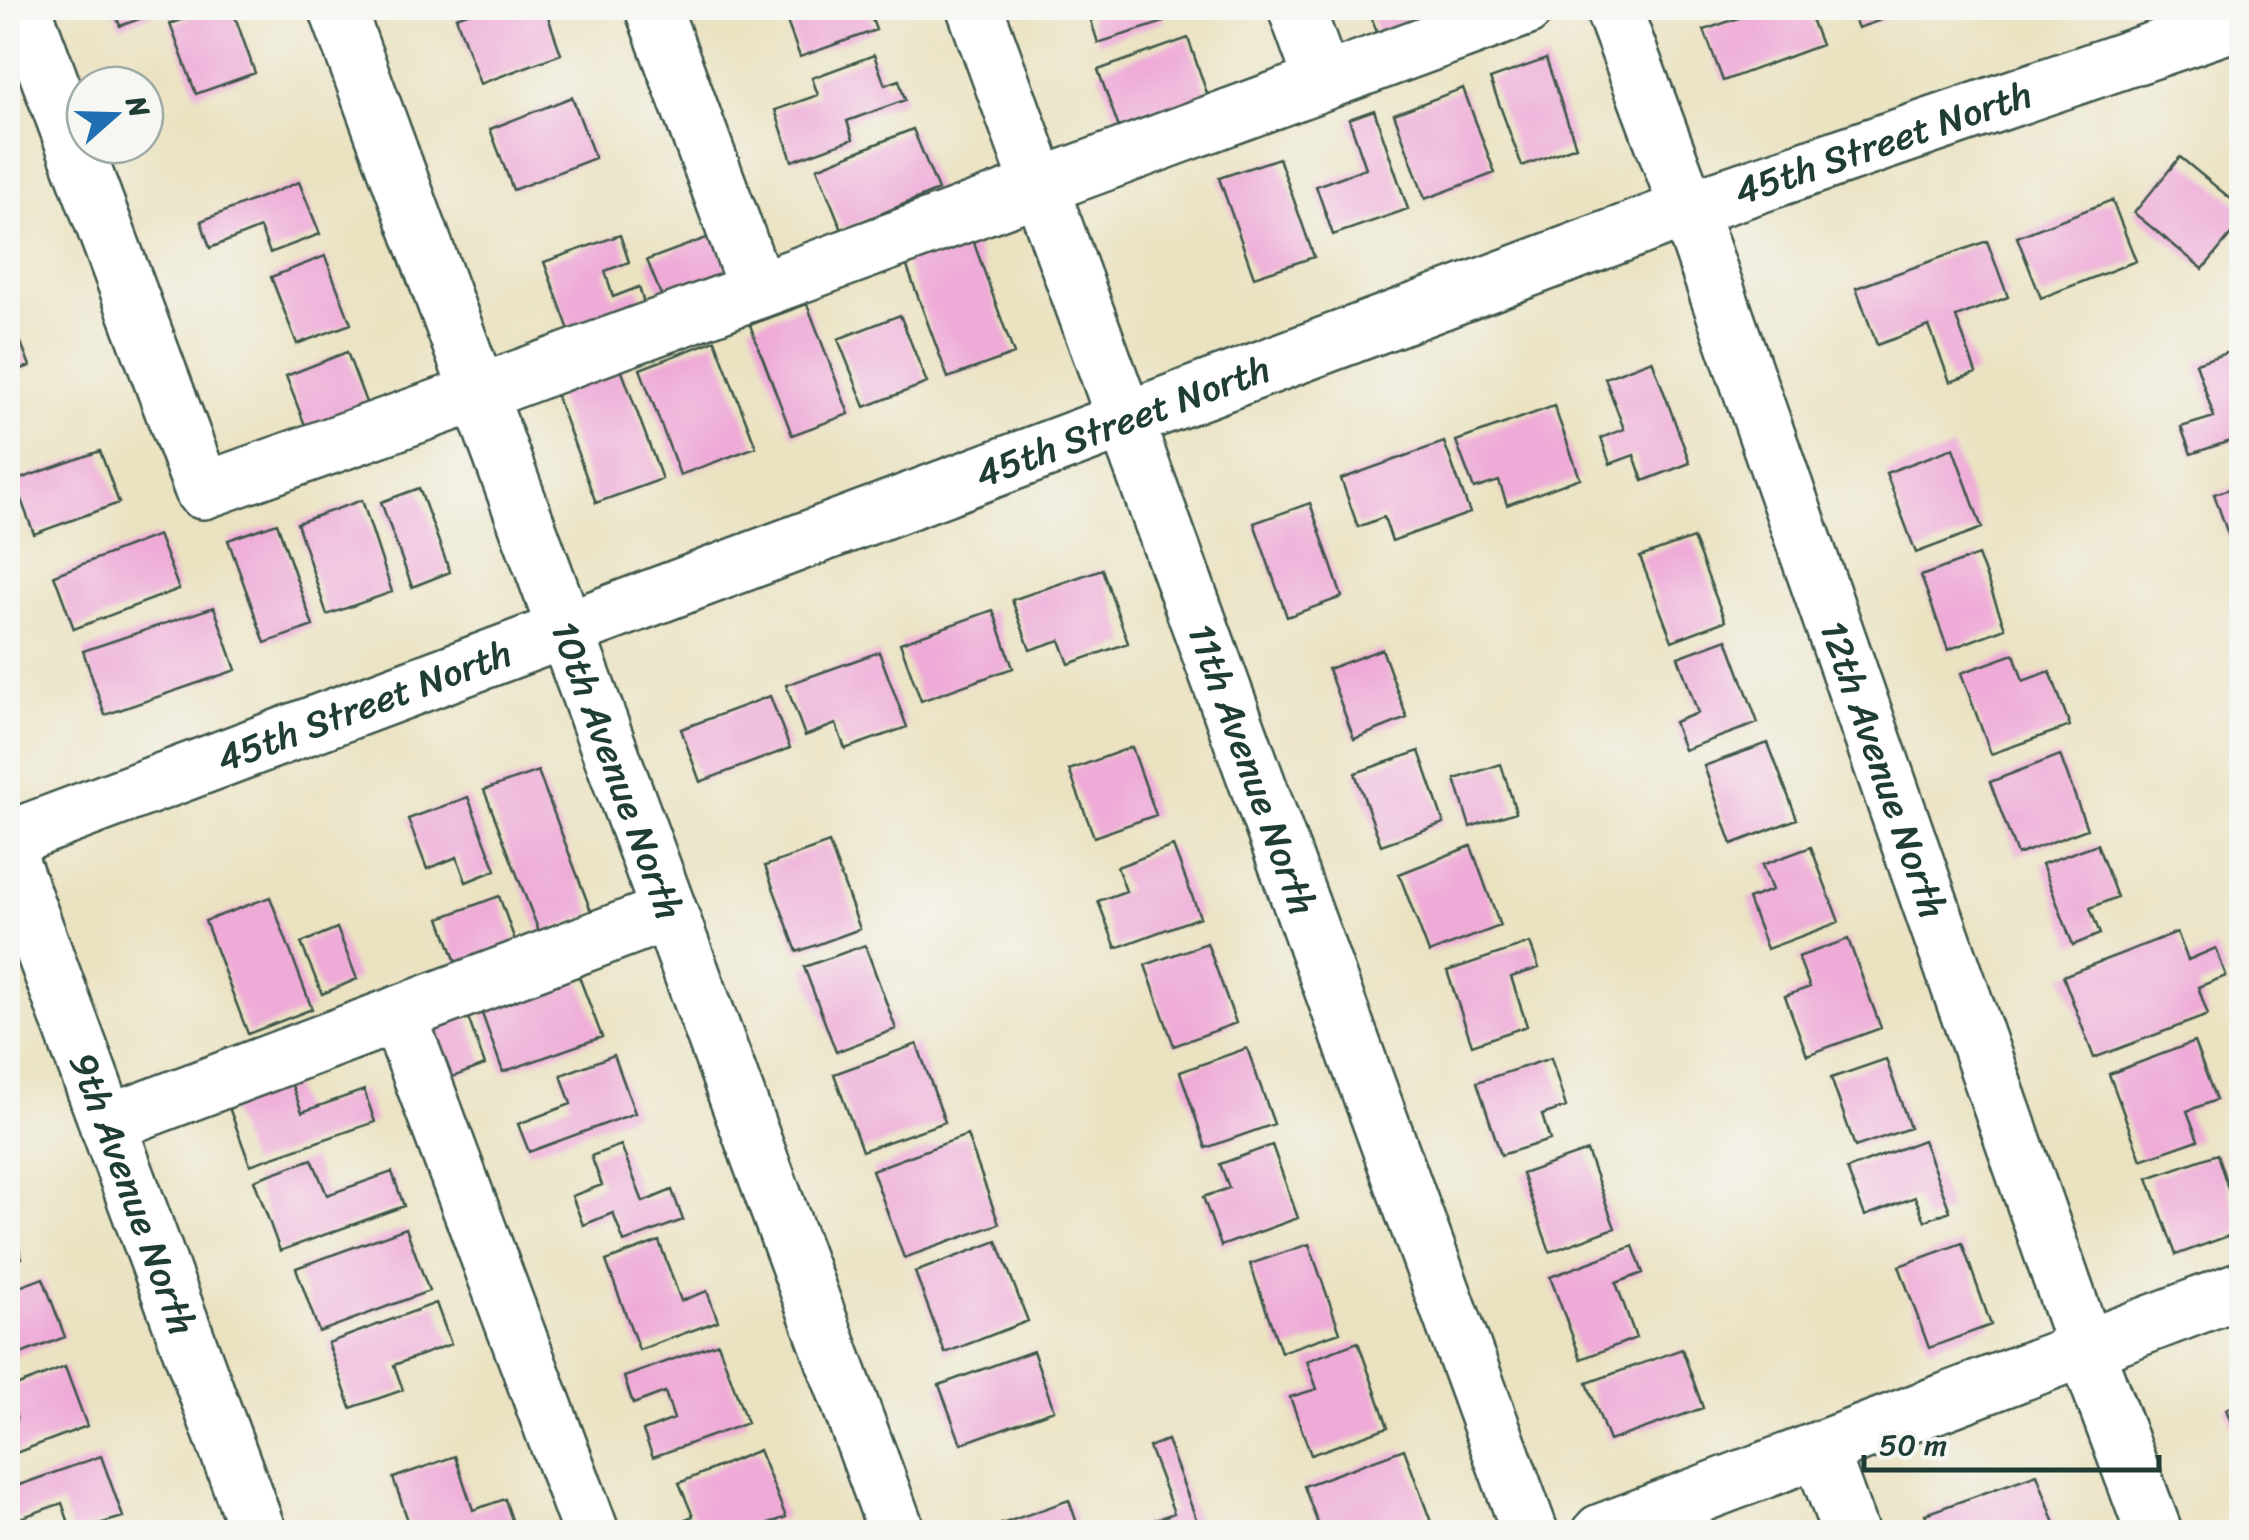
<svg xmlns="http://www.w3.org/2000/svg" width="2249" height="1540" font-family="Sriracha,sans-serif">
<rect width="100%" height="100%" fill="#f6f6f2"/>
<filter id="ink" filterUnits="userSpaceOnUse"><feTurbulence type="fractalNoise" baseFrequency=".01" numOctaves="2"/><feDisplacementMap in="SourceGraphic" scale="20" xChannelSelector="R" yChannelSelector="G"/><feConvolveMatrix kernelMatrix="1 2 1 2 8 2 1 2 1" color-interpolation-filters="sRGB"/></filter>
<filter id="wash" filterUnits="userSpaceOnUse"><feTurbulence type="fractalNoise" baseFrequency=".0048" numOctaves="4" result="noise"/><feDisplacementMap in="SourceGraphic" scale="40" xChannelSelector="R" yChannelSelector="G"/><feGaussianBlur stdDeviation="2.25" result="paint"/><feColorMatrix in="noise" values="0 0 0 0 0 0 0 0 0 0 0 0 0 0 0 0 0 1.4 0 .05"/><feComposite in="paint" operator="in"/></filter>
<g filter="url(#wash)">
<rect width="100%" height="100%" fill="#eae2c1"/>
<g id="blocks">
<path fill="#eeabd7" d="M 113,8 L 170,8 L 120,26 Z
M 215,8 L 232,8 L 255,73 L 196,94 L 170,24 Z
M 482,8 L 545,8 L 561,54 L 480,84 L 456,17 Z
M 782,8 L 868,8 L 876,30 L 800,57 Z
M 1087,8 L 1159,8 L 1164,22 L 1098,43 Z
M 1368,8 L 1461,8 L 1379,38 Z
M 1767,8 L 1807,8 L 1821,45 L 1723,81 L 1704,30 Z
M 1850,8 L 1916,8 L 1858,28 Z
M 1188,38 L 1208,96 L 1119,128 L 1098,70 Z
M 874,55 L 885,85 L 899,80 L 905,100 L 847,121 L 853,139 L 792,161 L 775,110 L 818,95 L 812,78 Z
M 1546,59 L 1576,146 L 1522,166 L 1490,79 Z
M 1463,88 L 1495,173 L 1425,199 L 1394,114 Z
M 572,97 L 595,158 L 513,190 L 490,129 Z
M 1374,110 L 1408,209 L 1333,235 L 1316,186 L 1366,168 L 1349,119 Z
M 913,129 L 938,190 L 842,230 L 817,168 Z
M 2180,157 L 2242,208 L 2242,221 L 2203,269 L 2134,213 Z
M 1279,158 L 1314,257 L 1254,277 L 1219,178 Z
M 299,182 L 320,234 L 270,253 L 260,228 L 210,248 L 201,221 Z
M 2112,200 L 2136,261 L 2041,298 L 2017,237 Z
M 970,232 L 1014,354 L 948,378 L 903,256 Z
M 717,234 L 733,280 L 665,305 L 647,260 Z
M 620,235 L 629,262 L 605,271 L 613,297 L 639,287 L 647,314 L 573,341 L 544,262 Z
M 1987,241 L 2008,297 L 1956,317 L 1976,373 L 1950,382 L 1929,326 L 1877,345 L 1856,288 Z
M 325,256 L 351,324 L 297,344 L 271,277 Z
M 807,304 L 849,414 L 792,435 L 750,325 Z
M 8,309 L 30,366 L 8,374 Z
M 900,315 L 927,383 L 865,407 L 838,339 Z
M 715,340 L 756,447 L 680,475 L 640,369 Z
M 2242,348 L 2242,437 L 2191,454 L 2181,427 L 2214,417 L 2196,363 Z
M 347,352 L 367,405 L 306,428 L 286,376 Z
M 617,358 L 662,479 L 596,503 L 551,381 Z
M 1652,360 L 1690,463 L 1643,481 L 1634,455 L 1610,464 L 1601,438 L 1624,429 L 1605,378 Z
M 1554,406 L 1580,478 L 1507,505 L 1499,481 L 1474,489 L 1456,441 Z
M 1444,442 L 1470,513 L 1392,541 L 1384,517 L 1358,527 L 1341,479 Z
M 1953,448 L 1982,528 L 1916,553 L 1886,473 Z
M 100,451 L 119,503 L 34,534 L 14,481 Z
M 2242,485 L 2242,539 L 2231,543 L 2214,494 Z
M 419,488 L 450,572 L 412,587 L 381,502 Z
M 362,500 L 392,592 L 327,615 L 297,523 Z
M 1310,503 L 1342,597 L 1287,617 L 1254,523 Z
M 277,523 L 313,626 L 265,643 L 228,540 Z
M 158,535 L 179,589 L 74,629 L 54,575 Z
M 1693,538 L 1725,621 L 1672,641 L 1640,557 Z
M 1978,555 L 2005,628 L 1948,650 L 1921,576 Z
M 1102,569 L 1128,643 L 1069,664 L 1060,640 L 1030,650 L 1012,600 Z
M 214,607 L 236,670 L 105,715 L 83,651 Z
M 993,610 L 1013,668 L 921,701 L 900,643 Z
M 1727,639 L 1758,723 L 1684,750 L 1674,722 L 1698,713 L 1678,657 Z
M 1382,649 L 1407,718 L 1354,739 L 1328,669 Z
M 879,652 L 907,727 L 845,749 L 836,724 L 805,736 L 786,685 Z
M 2014,654 L 2023,681 L 2050,671 L 2070,726 L 1991,754 L 1961,673 Z
M 770,696 L 790,748 L 700,782 L 681,729 Z
M 1768,743 L 1797,819 L 1732,844 L 1704,766 Z
M 1132,747 L 1156,815 L 1094,837 L 1069,770 Z
M 1419,751 L 1444,823 L 1381,845 L 1355,773 Z
M 2060,755 L 2087,829 L 2017,855 L 1990,782 Z
M 1501,764 L 1516,812 L 1470,827 L 1455,779 Z
M 538,771 L 592,914 L 540,934 L 484,790 Z
M 468,797 L 496,870 L 466,882 L 457,857 L 427,869 L 408,819 Z
M 829,843 L 860,929 L 797,952 L 765,866 Z
M 2097,844 L 2117,897 L 2090,908 L 2100,934 L 2073,945 L 2042,864 Z
M 1173,846 L 1200,917 L 1116,948 L 1098,901 L 1126,891 L 1117,867 Z
M 1471,846 L 1500,926 L 1429,953 L 1399,874 Z
M 1811,847 L 1839,922 L 1767,949 L 1748,899 L 1772,890 L 1762,865 Z
M 499,896 L 517,946 L 458,968 L 440,918 Z
M 270,897 L 312,1009 L 248,1034 L 205,921 Z
M 337,928 L 357,979 L 322,994 L 301,943 Z
M 2177,932 L 2188,960 L 2216,948 L 2226,976 L 2198,987 L 2208,1015 L 2094,1058 L 2063,976 Z
M 1848,939 L 1881,1028 L 1807,1055 L 1785,996 L 1810,987 L 1798,957 Z
M 1207,943 L 1236,1023 L 1174,1046 L 1145,965 Z
M 1530,943 L 1539,968 L 1511,977 L 1527,1026 L 1472,1045 L 1447,971 Z
M 865,945 L 896,1029 L 836,1052 L 804,967 Z
M 578,974 L 602,1037 L 503,1072 L 480,1008 Z
M 465,1009 L 485,1065 L 447,1079 L 427,1022 Z
M 2194,1042 L 2216,1100 L 2187,1111 L 2198,1140 L 2141,1160 L 2109,1074 Z
M 917,1044 L 945,1122 L 862,1151 L 834,1074 Z
M 1247,1048 L 1274,1124 L 1206,1148 L 1180,1072 Z
M 614,1055 L 635,1113 L 529,1152 L 518,1124 L 571,1104 L 561,1075 Z
M 1551,1058 L 1566,1107 L 1542,1115 L 1550,1140 L 1501,1155 L 1477,1082 Z
M 1886,1059 L 1910,1128 L 1855,1147 L 1831,1078 Z
M 290,1080 L 302,1112 L 364,1090 L 375,1122 L 250,1165 L 227,1102 Z
M 967,1135 L 999,1224 L 904,1258 L 872,1170 Z
M 1923,1140 L 1950,1211 L 1925,1221 L 1915,1197 L 1865,1216 L 1847,1169 Z
M 621,1145 L 643,1202 L 672,1190 L 683,1220 L 624,1242 L 613,1213 L 583,1225 L 572,1196 L 602,1185 L 591,1156 Z
M 1272,1145 L 1298,1218 L 1221,1246 L 1203,1197 L 1229,1188 L 1220,1164 Z
M 1587,1151 L 1615,1228 L 1550,1252 L 1522,1174 Z
M 2217,1154 L 2242,1231 L 2176,1255 L 2148,1178 Z
M 312,1159 L 327,1195 L 392,1172 L 404,1206 L 280,1251 L 254,1180 Z
M 8,1217 L 22,1258 L 8,1263 Z
M 406,1228 L 429,1291 L 319,1332 L 296,1268 Z
M 659,1241 L 681,1301 L 707,1291 L 718,1321 L 639,1350 L 606,1261 Z
M 997,1241 L 1028,1321 L 945,1353 L 915,1272 Z
M 1962,1243 L 1991,1325 L 1929,1348 L 1899,1266 Z
M 1309,1244 L 1340,1332 L 1281,1352 L 1250,1264 Z
M 1633,1246 L 1643,1273 L 1616,1283 L 1636,1338 L 1581,1359 L 1550,1277 Z
M 43,1278 L 65,1337 L 8,1359 L 8,1291 Z
M 436,1303 L 451,1344 L 394,1365 L 403,1390 L 351,1408 L 328,1343 Z
M 1358,1342 L 1388,1427 L 1311,1455 L 1290,1397 L 1317,1389 L 1307,1361 Z
M 718,1343 L 747,1423 L 653,1457 L 643,1431 L 674,1419 L 665,1392 L 633,1404 L 624,1377 Z
M 1682,1349 L 1703,1408 L 1609,1441 L 1587,1383 Z
M 1033,1351 L 1054,1410 L 961,1444 L 939,1385 Z
M 65,1367 L 87,1426 L 8,1456 L 8,1422 L 17,1419 L 8,1389 Z
M 2242,1403 L 2242,1449 L 2241,1449 L 2226,1409 Z
M 1167,1440 L 1201,1532 L 1133,1532 L 1132,1528 L 1174,1513 L 1149,1447 Z
M 1404,1449 L 1431,1522 L 1404,1532 L 1321,1532 L 1304,1486 Z
M 759,1450 L 786,1517 L 748,1532 L 669,1532 L 666,1527 L 693,1516 L 679,1483 Z
M 101,1456 L 123,1517 L 72,1532 L 62,1503 L 12,1521 L 8,1508 L 8,1489 Z
M 455,1456 L 473,1510 L 505,1499 L 514,1526 L 496,1532 L 412,1532 L 393,1478 Z
M 2037,1474 L 2057,1529 L 2048,1532 L 1932,1532 L 1925,1514 Z
M 1069,1500 L 1080,1532 L 999,1532 L 996,1526 Z"/>
</g>
</g>
<g filter="url(#ink)">
<use href="#blocks" fill-opacity="0" stroke="#3d5649" stroke-width="2.5"/>
<g fill="none" stroke-linecap="round" stroke-linejoin="round">
<defs>
<g id="minor">
<path d="M 23,8 L 203,491 L 479,393 L 1525,8"/>
<path id="s1" d="M 337,8 L 897,1532"/>
<path d="M 653,8 L 757,290"/>
<path id="s2" d="M 975,8 L 1530,1532"/>
<path d="M 1296,8 L 1323,82"/>
<path id="s3" d="M 1613,8 L 1688,209 L 2086,1350 L 2154,1532"/>
<path id="s4" d="M 8,839 L 1688,209 L 2242,20"/>
<path id="s5" d="M 8,854 L 258,1532"/>
<path d="M 398,1014 L 591,1532"/>
<path d="M 107,1124 L 669,912"/>
<path d="M 1820,1450 L 1850,1532"/>
<path d="M 1601,1532 L 2242,1289"/>
</g>
</defs>
<use href="#minor" stroke="#3d5649" stroke-width="60"/>
<use href="#minor" stroke="#fff" stroke-width="55"/>
</g>
</g>
<g text-anchor="middle" stroke-width="10" stroke-linejoin="round" paint-order="stroke">
<g font-size="38" fill="#1f3d34" stroke="#f6f6f2">
<text dy="13" stroke="none"><textPath href="#s4" startOffset="2000">45th Street North</textPath></text>
<text dy="13" stroke="none"><textPath href="#s4" startOffset="1190">45th Street North</textPath></text>
<text dy="13" stroke="none"><textPath href="#s4" startOffset="380">45th Street North</textPath></text>
<text dy="13" stroke="none"><textPath href="#s2" startOffset="810">11th Avenue North</textPath></text>
<text dy="13" stroke="none"><textPath href="#s1" startOffset="812">10th Avenue North</textPath></text>
<text dy="13" stroke="none"><textPath href="#s3" startOffset="808">12th Avenue North</textPath></text>
<text dy="13" stroke="none"><textPath href="#s5" startOffset="362">9th Avenue North</textPath></text>
</g>
</g>
<rect width="2249" height="1540" fill="none" stroke="#f6f6f2" stroke-width="40"/>
<g transform="translate(115 115) rotate(70)"><circle r="48" fill="#f6f6f2" stroke="#a0aca6" stroke-width="2.5"/>
<path d="M0-8L18 38L0 25L-18 38Z" fill="#1f6fb2"/>
<text y="-15" font-size="28" font-weight="bold" text-anchor="middle" fill="#1f3d34">N</text>
</g>
<path d="M1864 1455v15h295v-15" fill="none" stroke="#1f3d34" stroke-width="5"/>
<text x="1879" y="1455" font-size="30" fill="#1f3d34" stroke="#f6f6f2" stroke-width="8" paint-order="stroke">50 m</text>
</svg>
